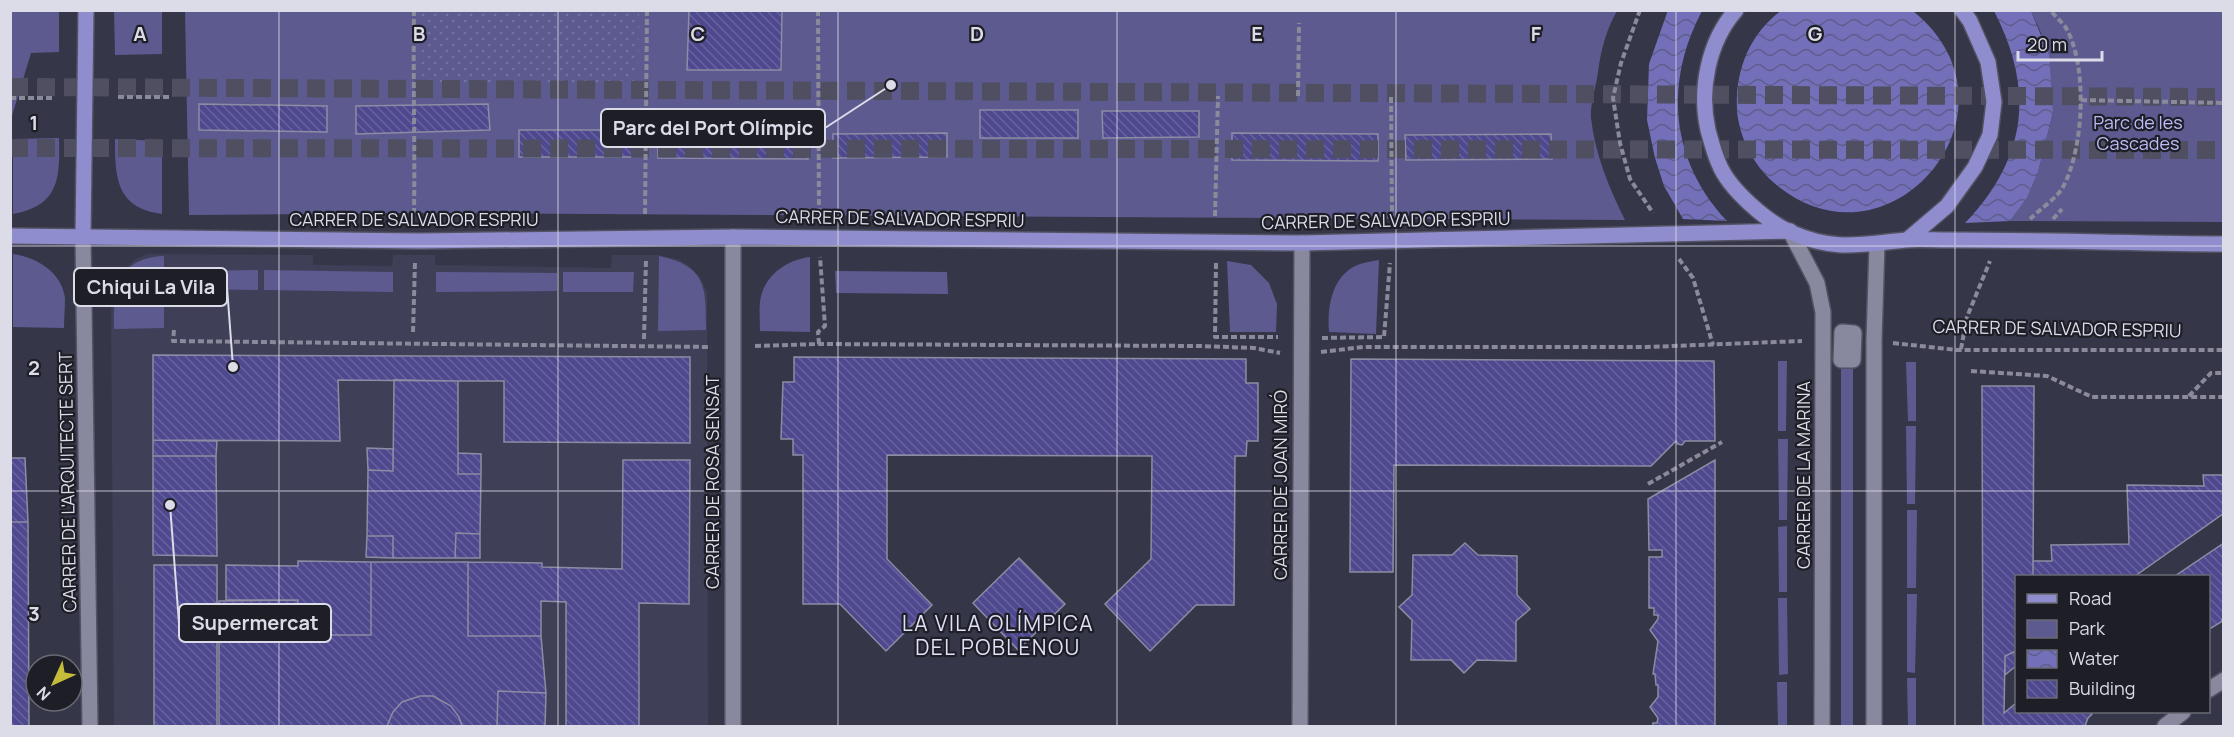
<svg xmlns="http://www.w3.org/2000/svg" width="2234" height="737" font-family="Manrope,sans-serif">
<defs>
<pattern id="garden-dots" width="8" height="8" patternUnits="userSpaceOnUse" patternTransform="scale(1.5)"><rect width="8" height="8" fill="#5d5a90"/><path d="M2 2h.1M6 6h.1" fill="none" stroke="#7471a0" stroke-width="1.8" stroke-linecap="round"/></pattern>
<pattern id="water-waves" width="16" height="10" patternUnits="userSpaceOnUse" patternTransform="scale(1.5)"><rect width="16" height="10" fill="#736fb9"/><path d="M0 5q4-4 8 0t8 0" fill="none" stroke="#5f5d8b"/></pattern>
<pattern id="building-back-hatch" width="6" height="6" patternUnits="userSpaceOnUse" patternTransform="scale(1.5)"><rect width="6" height="6" fill="#4e488e"/><path d="M-1 5l2 2M0 0l6 6M5-1l2 2" fill="none" stroke="#67629e"/></pattern>
</defs>
<rect width="100%" height="100%" fill="#363649"/>
<path fill="#3f3f58" d="M 147,254 L 313,255 L 313,265 L 392,266 L 393,255 L 435,255 L 435,265 L 611,268 L 612,255 L 658,255 L 680,260 L 688,265 L 700,277 L 707,292 L 708,726 L 114,726 L 111,300 L 119,275 L 136,259 Z"/>
<path fill="#5d5a90" d="M 11,10 L 59,11 L 59,52 L 31,53 L 11,119 Z
M 114,11 L 162,11 L 162,54 L 115,55 Z
M 185,11 L 1617,11 C 1606,30 1601,50 1598,72 C 1596,87 1590,104 1591,118 C 1595,154 1609,188 1625,220 L 414,213 L 189,215 Z
M 2031,11 L 2223,11 L 2223,222 L 2010,221 L 2027,198 L 2038,172 L 2053,112 L 2041,33 Z
M 59,138 C 60,179 59,206 13,214 L 13,139 Z
M 115,139 L 162,141 L 162,214 C 116,208 115,177 115,139 Z
M 13,254 C 36,257 62,272 65,298 C 65,308 64,318 64,328 L 13,327 Z
M 164,256 L 164,328 L 114,329 C 113,292 117,257 164,256 Z
M 659,256 C 707,266 706,288 706,330 L 658,331 Z
M 810,257 L 810,332 L 760,331 C 760,321 759,311 760,302 C 763,276 786,260 810,257 Z
M 1379,260 L 1376,334 L 1329,332 C 1327,306 1332,274 1360,264 C 1366,262 1373,261 1379,260 Z
M 1227,261 L 1251,265 L 1269,283 L 1277,304 L 1276,332 L 1230,332 Z
M 258,270 L 258,290 L 189,289 L 189,271 Z
M 264,270 L 393,272 L 393,292 L 264,290 Z
M 835,271 L 947,272 L 948,294 L 836,293 Z
M 436,272 L 557,273 L 557,291 L 436,292 Z
M 563,272 L 634,272 L 633,292 L 563,292 Z
M 1841,360 L 1853,360 L 1853,726 L 1841,726 Z
M 1778,361 L 1787,361 L 1786,431 L 1778,431 Z
M 1906,362 L 1916,362 L 1916,421 L 1908,421 Z
M 1906,426 L 1916,426 L 1915,504 L 1907,504 Z
M 1778,439 L 1788,439 L 1787,520 L 1779,520 Z
M 1907,510 L 1917,510 L 1916,588 L 1907,588 Z
M 1787,526 L 1787,592 L 1779,592 L 1778,527 Z
M 1907,594 L 1917,594 L 1915,673 L 1907,672 Z
M 1778,598 L 1787,598 L 1788,674 L 1779,675 Z
M 1907,678 L 1916,678 L 1916,726 L 1908,726 Z
M 1777,682 L 1787,682 L 1787,726 L 1778,726 Z"/>
<path fill="url(#garden-dots)" d="M 420,11 L 639,11 L 638,84 L 418,83 Z"/>
<path fill="url(#water-waves)" d="M 1668,10 L 1702,11 C 1664,82 1670,161 1727,221 L 1683,219 L 1664,186 L 1655,158 L 1647,120 L 1649,64 Z
M 1782,10 L 1913,11 C 2035,110 1887,282 1773,182 C 1753,164 1739,137 1737,110 C 1735,71 1749,34 1782,10 Z
M 1994,11 L 2031,11 L 2049,55 L 2053,112 L 2038,172 L 2027,198 L 2010,221 L 1965,223 C 2027,158 2035,90 1994,11 Z"/>
<path fill="url(#building-back-hatch)" stroke="#8c8ca3" stroke-width="1.5" d="M 689,11 L 782,11 L 781,70 L 687,70 Z
M 199,104 L 327,106 L 327,132 L 199,130 Z
M 488,104 L 490,130 L 356,134 L 356,106 Z
M 980,110 L 1078,110 L 1078,138 L 980,138 Z
M 1102,111 L 1199,111 L 1199,137 L 1103,138 Z
M 519,130 L 632,130 L 632,157 L 519,157 Z
M 658,132 L 808,133 L 808,159 L 658,158 Z
M 947,133 L 947,157 L 833,158 L 833,134 Z
M 1232,133 L 1378,134 L 1378,161 L 1232,160 Z
M 1551,134 L 1552,159 L 1406,160 L 1405,135 Z
M 153,355 L 690,357 L 690,443 L 504,442 L 504,381 L 458,381 L 338,380 L 340,441 L 153,440 Z
M 794,357 L 1246,359 L 1246,383 L 1258,383 L 1258,441 L 1247,441 L 1246,456 L 1235,456 L 1234,605 L 1196,605 L 1150,651 L 1105,604 L 1151,559 L 1152,456 L 887,455 L 887,559 L 932,605 L 886,651 L 840,604 L 803,604 L 803,455 L 793,455 L 793,439 L 781,439 L 783,382 L 794,382 Z
M 1351,359 L 1714,361 L 1715,441 L 1685,441 L 1682,445 L 1678,444 L 1676,441 L 1651,466 L 1394,465 L 1393,572 L 1350,572 Z
M 394,380 L 458,381 L 458,474 L 481,474 L 480,534 L 456,533 L 455,558 L 393,558 L 393,536 L 367,536 L 368,470 L 393,471 Z
M 1982,386 L 2034,386 L 2033,576 L 2016,576 L 2016,651 L 2005,656 L 2004,713 L 2016,703 L 2016,712 L 2089,712 L 2092,714 L 2088,718 L 2085,726 L 1983,726 Z
M 153,440 L 217,441 L 216,456 L 153,456 Z
M 367,448 L 393,449 L 393,471 L 368,470 Z
M 458,453 L 481,454 L 481,474 L 458,474 Z
M 153,456 L 216,456 L 217,556 L 153,555 Z
M 10,458 L 25,458 L 28,522 L 10,522 Z
M 623,460 L 690,460 L 689,604 L 639,603 L 639,726 L 566,726 L 566,602 L 541,601 L 541,636 L 468,636 L 468,562 L 542,563 L 542,567 L 622,569 Z
M 1715,460 L 1715,726 L 1653,726 L 1653,723 L 1657,723 L 1658,718 L 1650,707 L 1658,697 L 1658,685 L 1656,685 L 1655,674 L 1653,674 L 1658,641 L 1650,630 L 1658,619 L 1658,615 L 1654,615 L 1654,608 L 1649,608 L 1649,557 L 1662,557 L 1662,550 L 1649,550 L 1648,499 Z
M 2203,475 L 2224,475 L 2224,513 L 2135,576 L 2033,576 L 2033,561 L 2052,561 L 2051,545 L 2129,544 L 2127,485 L 2204,486 Z
M 10,522 L 28,522 L 29,726 L 10,726 Z
M 456,533 L 480,534 L 480,558 L 455,558 Z
M 367,536 L 393,536 L 393,558 L 366,557 Z
M 1465,543 L 1478,555 L 1517,556 L 1517,595 L 1530,609 L 1516,621 L 1516,661 L 1477,660 L 1464,673 L 1451,660 L 1411,660 L 1412,620 L 1399,607 L 1412,595 L 1413,555 L 1452,555 Z
M 2224,543 L 2224,616 L 2221,622 L 2208,630 L 2208,576 L 2175,576 Z
M 1019,558 L 1065,604 L 1018,650 L 973,603 Z
M 298,561 L 371,562 L 371,635 L 297,635 L 298,600 L 226,600 L 226,565 L 298,566 Z
M 371,562 L 468,562 L 468,636 L 541,636 L 546,693 L 545,726 L 219,726 L 219,601 L 298,600 L 297,635 L 371,635 Z
M 154,565 L 217,565 L 217,726 L 154,726 Z
M 2016,651 L 2016,666 L 2005,675 L 2005,656 Z
M 498,691 L 546,693 L 545,726 L 497,726 Z
M 420,696 L 433,696 L 451,706 L 459,717 L 462,726 L 387,726 L 393,712 L 402,702 Z"/>
<g fill="none" stroke-linecap="round" stroke-linejoin="round">
<path stroke="#4f4f61" stroke-width="18" stroke-dasharray="18 9" stroke-linecap="butt" d="M 10,87 L 2224,97
M 10,148 L 2224,150"/>
<defs>
<path id="minor" d="M 1790,231 L 1817,283 L 1823,312 L 1822,726
M 83,236 L 90,726
M 1842,332 L 1854,333 L 1853,360 L 1841,360 Z
M 2208,690 L 2224,680
M 733,726 L 733,237
M 1300,726 L 1302,243
M 1874,726 L 1874,341 L 1877,244
M 2165,726 L 2183,712"/>
<path id="major" d="M 1736,10 C 1708,42 1699,90 1708,130 C 1711,141 1714,153 1719,164 C 1729,189 1766,221 1790,232 C 1835,252 1861,244 1906,240 C 1919,239 1933,240 1947,240 C 2039,240 2131,243 2224,244
M 10,236 L 421,241 L 733,237 L 1302,243 L 1790,231
M 83,236 L 86,10
M 1907,240 L 1947,206 L 1975,167 L 1990,135 L 1994,102 L 1988,62 L 1970,21 L 1962,10"/>
</defs>
<use href="#minor" stroke="#525262" stroke-width="18"/>
<use href="#major" stroke="#525262" stroke-width="18"/>
<path stroke="#8a8a9a" stroke-width="4" stroke-dasharray="6 3" stroke-linecap="butt" d="M 414,10 C 413,78 415,146 414,213
M 818,10 L 819,217
M 1640,10 L 1621,63 L 1613,98 L 1620,143 L 1630,179 L 1653,213
M 1298,96 L 1299,23
M 118,97 L 171,97
M 1391,97 L 1392,218
M 10,98 L 54,98
M 2081,100 L 2224,103
M 645,214 L 647,10
M 1215,216 L 1218,96
M 2030,219 C 2039,210 2058,197 2063,187 C 2084,148 2088,66 2066,28 C 2062,22 2055,16 2050,10
M 2053,219 L 2062,209
M 1679,259 L 1693,278 L 1713,345
M 1216,263 L 1215,337 L 1278,337
M 174,330 L 173,341 L 711,347
M 413,332 L 415,262
M 1322,338 L 1384,337 L 1390,263
M 644,339 L 646,259
M 1893,343 L 1957,350 L 2224,350
M 819,344 L 818,332 L 825,326 L 820,257
M 755,346 L 819,344 L 1199,346 L 1254,348 L 1280,353
M 1961,349 L 1967,317 L 1990,261
M 1321,352 L 1363,347 L 1647,347 L 1802,341
M 1971,371 L 2047,376 L 2092,397 L 2224,397
M 2189,396 L 2211,373 L 2224,373
M 1648,484 L 1722,442"/>
<use href="#minor" stroke="#88889f" stroke-width="15"/>
<use href="#major" stroke="#908dce" stroke-width="15"/>
</g>
<path fill="none" stroke="#dcdce9" stroke-width="1.5" stroke-opacity="0.55" d="M 279,10 L 279,726M 558,10 L 558,726M 838,10 L 838,726M 1117,10 L 1117,726M 1396,10 L 1396,726M 1676,10 L 1676,726M 1955,10 L 1955,726M 10,246 L 2224,246M 10,491 L 2224,491"/>
<g text-anchor="middle" stroke-width="4.5" stroke-linejoin="round" paint-order="stroke">
<g font-size="18" fill="#bcbcf8" stroke="#1e1e27">
<text x="2138" y="129">Parc de les<tspan x="2138" dy="21">Cascades</tspan></text>
</g>
<g font-size="18" fill="#dcdce9" stroke="#1e1e27">
<text transform="translate(900 219) rotate(1)" y="6">CARRER DE SALVADOR ESPRIU</text>
<text x="414" y="226">CARRER DE SALVADOR ESPRIU</text>
<text transform="translate(1386 221) rotate(-1)" y="6">CARRER DE SALVADOR ESPRIU</text>
<text transform="translate(2057 329) rotate(1)" y="6">CARRER DE SALVADOR ESPRIU</text>
<text transform="translate(1804 475) rotate(-90)" y="6">CARRER DE LA MARINA</text>
<text transform="translate(68 482) rotate(-91)" y="6">CARRER DE L'ARQUITECTE SERT</text>
<text transform="translate(713 482) rotate(-90)" y="6">CARRER DE ROSA SENSAT</text>
<text transform="translate(1281 485) rotate(-90)" y="6">CARRER DE JOAN MIRÓ</text>
</g>
<g font-size="21" letter-spacing="1.5" fill="#e0e0f9" stroke="#1e1e27">
<text x="998" y="631">LA VILA OLÍMPICA<tspan x="998" dy="24">DEL POBLENOU</tspan></text>
</g>
</g>
<g font-size="20" text-anchor="middle" font-weight="bold" fill="#dcdce9" stroke="#1e1e27" stroke-width="4.5" stroke-linejoin="round" paint-order="stroke">
<text x="140" y="41">A</text>
<text x="419" y="41">B</text>
<text x="698" y="41">C</text>
<text x="977" y="41">D</text>
<text x="1257" y="41">E</text>
<text x="1536" y="41">F</text>
<text x="1815" y="41">G</text>
<text x="34" y="130">1</text>
<text x="34" y="375">2</text>
<text x="34" y="621">3</text>
</g>
<path fill="none" stroke="#dcdce9" stroke-width="2" d="M891 85L825 128M233 367L227 287M170 505L179 623"/>
<g fill="#dcdce9" stroke="#1e1e27" stroke-width="2">
<circle cx="891" cy="85" r="6"/>
<circle cx="233" cy="367" r="6"/>
<circle cx="170" cy="505" r="6"/>
</g>
<g fill="#1e1e27" stroke="#dcdce9" stroke-width="2">
<rect x="601" y="109" width="224" height="38" rx="6"/>
<rect x="74" y="268" width="153" height="38" rx="6"/>
<rect x="179" y="604" width="152" height="38" rx="6"/>
</g>
<g font-size="20" text-anchor="middle" font-weight="bold" fill="#dcdce9">
<text x="713" y="135">Parc del Port Olímpic</text>
<text x="151" y="294">Chiqui La Vila</text>
<text x="255" y="630">Supermercat</text>
</g>
<rect width="2234" height="737" fill="none" stroke="#dcdce9" stroke-width="24"/>
<rect x="2015" y="575" width="195" height="138" fill="#1e1e27" stroke="#6a6a75" stroke-width="1.5"/>
<rect x="2027" y="594" width="30" height="9" fill="#908dce" stroke="#6a6a75" stroke-width="1.5"/>
<text x="2069" y="605" font-size="18" fill="#dcdce9">Road</text>
<rect x="2027" y="620" width="30" height="18" fill="#5d5a90" stroke="#6a6a75" stroke-width="1.5"/>
<text x="2069" y="635" font-size="18" fill="#dcdce9">Park</text>
<rect x="2027" y="650" width="30" height="18" fill="url(#water-waves)" stroke="#6a6a75" stroke-width="1.5"/>
<text x="2069" y="665" font-size="18" fill="#dcdce9">Water</text>
<rect x="2027" y="680" width="30" height="18" fill="url(#building-back-hatch)" stroke="#6a6a75" stroke-width="1.5"/>
<text x="2069" y="695" font-size="18" fill="#dcdce9">Building</text>
<g transform="translate(54 683) rotate(225)"><circle r="28" fill="#1e1e27" stroke="#6a6a75" stroke-width="1.5"/>
<path d="M0-4.5L10 22L0 15L-10 22Z" fill="#c6bc3c"/>
<text y="-9" font-size="16" font-weight="bold" text-anchor="middle" fill="#dcdce9">N</text>
</g>
<path d="M2018 51v9h84v-9" fill="none" stroke="#dcdce9" stroke-width="3"/>
<text x="2027" y="51" font-size="18" fill="#dcdce9" stroke="#1e1e27" stroke-width="4.5" paint-order="stroke">20 m</text>
</svg>
